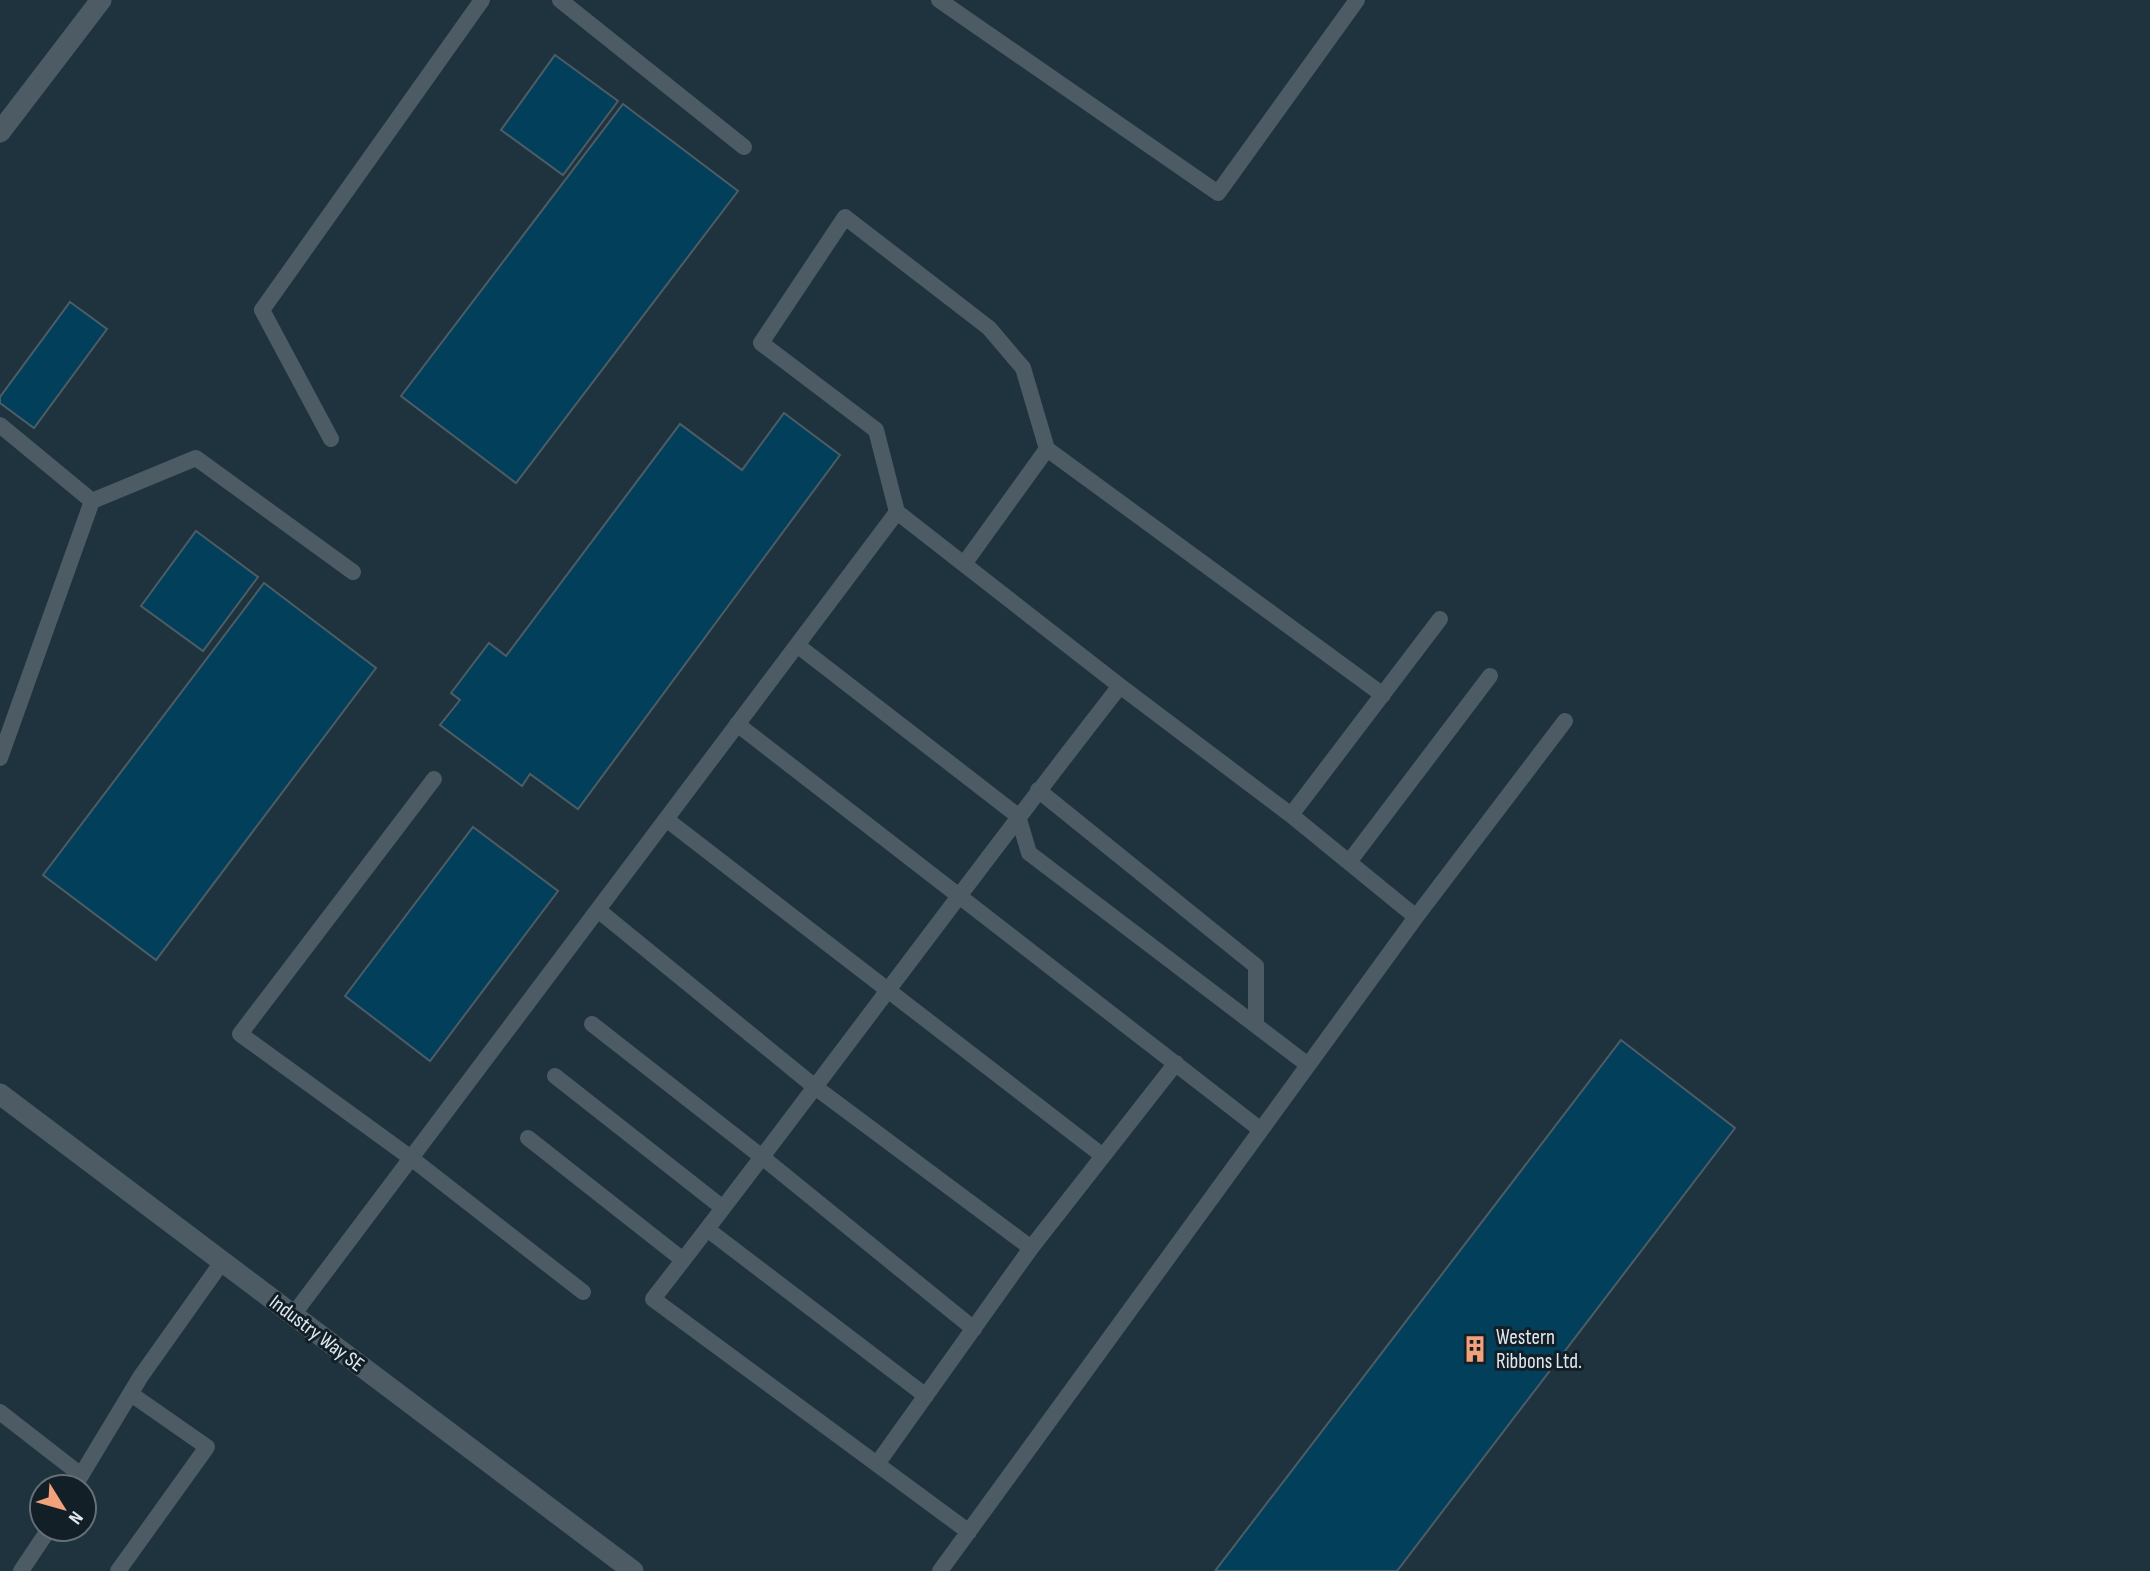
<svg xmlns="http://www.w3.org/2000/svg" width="2150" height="1571" font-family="'Sofia Sans Condensed',sans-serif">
<rect width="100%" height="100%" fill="#1b2830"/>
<path fill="#1f333f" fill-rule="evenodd" d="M 0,0 L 2150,0 L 2150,1571 L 0,1571 ZM 42,1487 L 84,1487 L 84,1529 L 42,1529 Z"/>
<path fill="#023f5b" stroke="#4d5c65" stroke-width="2" d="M 555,55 L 618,101 L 563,175 L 501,130 Z
M 623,104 L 738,191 L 516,483 L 401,396 Z
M 70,302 L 107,329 L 34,428 L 0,403 L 0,397 Z
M 784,413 L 840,455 L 578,809 L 530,774 L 522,786 L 440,725 L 460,700 L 451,693 L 489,643 L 506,656 L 680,424 L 742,470 Z
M 196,531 L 258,577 L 203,651 L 141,606 Z
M 264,583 L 376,668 L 156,960 L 43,875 Z
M 473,827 L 558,891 L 430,1061 L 345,996 Z
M 1621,1040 L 1735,1128 L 1397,1571 L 1215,1571 Z"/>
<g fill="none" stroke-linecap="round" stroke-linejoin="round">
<path stroke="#4d5b65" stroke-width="16" d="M 560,0 L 744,147
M 939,0 L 1218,193 L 1357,0
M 0,425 L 92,501 L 196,458 L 353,572
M 331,439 L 262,310 L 482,0
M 897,512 L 876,430 L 761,343 L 845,217 L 989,328 L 1023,368 L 1047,449
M 964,564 L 1047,449 L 1383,695
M 797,645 L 1018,816 L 1029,853 L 1308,1065
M 737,724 L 1261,1130
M 0,758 L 92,501
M 434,779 L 240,1034 L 411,1158 L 583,1292
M 1038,790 L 1256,966 L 1256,1025
M 1291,815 L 1440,619
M 666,819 L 1103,1156
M 1349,862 L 1490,676
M 598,910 L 815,1087 L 1031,1248 L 877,1464
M 1416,917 L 1565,721
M 592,1024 L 762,1157 L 974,1329
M 555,1076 L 723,1208
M 528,1138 L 683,1260
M 707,1229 L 926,1396
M 1031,1248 L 1176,1063
M 293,1315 L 897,512 L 1120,686 L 1291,815 L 1416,917 L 940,1571
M 0,1412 L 81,1475
M 74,1487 L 141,1376 L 222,1262
M 969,1532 L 653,1299 C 811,1096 962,888 1120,686
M 21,1571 L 49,1529
M 118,1571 L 207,1447 L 131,1394"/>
<path stroke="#4d5b65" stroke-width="21" d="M 0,132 L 101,0
M 0,1094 L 633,1571"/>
</g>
<defs>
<symbol id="building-bare" viewBox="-9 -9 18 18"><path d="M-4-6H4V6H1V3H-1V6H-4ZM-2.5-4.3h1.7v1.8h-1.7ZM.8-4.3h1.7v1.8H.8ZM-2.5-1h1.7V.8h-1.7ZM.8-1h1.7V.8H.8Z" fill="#f1a27b" stroke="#121f26" stroke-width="2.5" paint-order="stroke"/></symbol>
</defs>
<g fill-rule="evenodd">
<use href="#building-bare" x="1456" y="1330" width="38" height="38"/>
</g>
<g text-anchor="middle" stroke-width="6" stroke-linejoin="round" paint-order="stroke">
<g font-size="21" fill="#dfe8ed" stroke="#121f26">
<text transform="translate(317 1333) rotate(37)" y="7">Industry Way SE</text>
</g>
<g font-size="21" fill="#dfe8ed" stroke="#121f26" text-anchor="start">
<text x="1496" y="1344">Western<tspan x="1496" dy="24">Ribbons Ltd.</tspan></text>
</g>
</g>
<g transform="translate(63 1508) rotate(127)"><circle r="33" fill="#121f26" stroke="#646f76" stroke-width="2"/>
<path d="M0-5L12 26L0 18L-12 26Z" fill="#f1a27b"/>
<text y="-10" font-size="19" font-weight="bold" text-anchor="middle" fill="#dfe8ed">N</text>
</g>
</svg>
